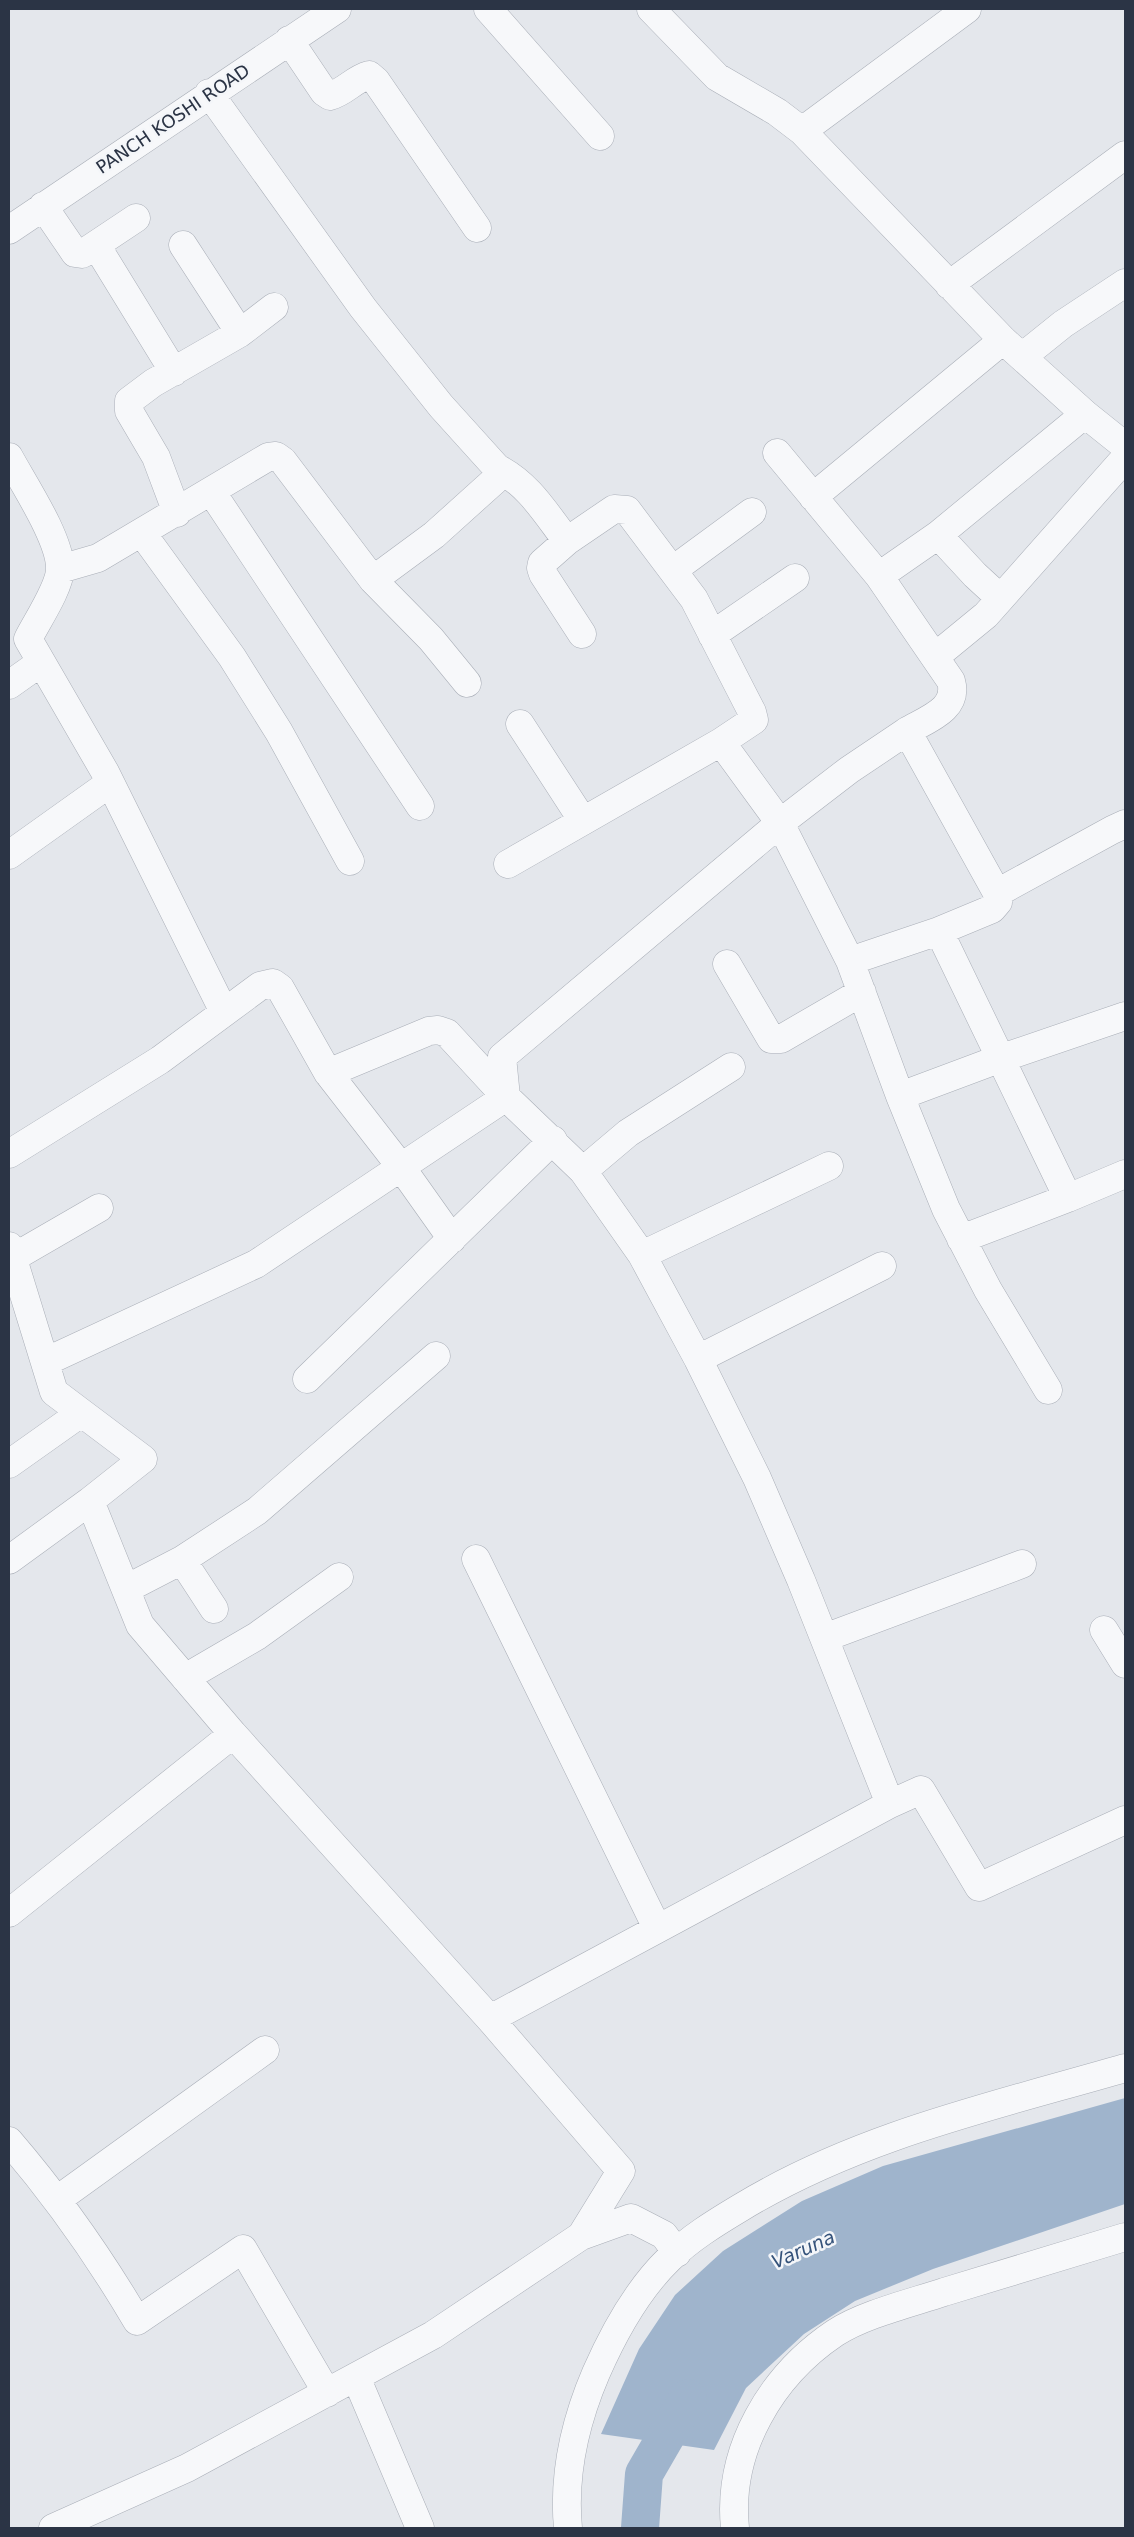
<svg xmlns="http://www.w3.org/2000/svg" width="1134" height="2537" font-family="'DejaVu Sans',sans-serif">
<rect width="100%" height="100%" fill="#e4e7ec"/>
<path fill="#9fb4cc" d="M 1125,2098 L 1125,2204 L 933,2269 L 855,2301 L 804,2334 L 746,2388 L 714,2450 L 601,2434 L 639,2349 L 675,2295 L 723,2251 L 802,2201 L 883,2166 Z"/>
<g fill="none" stroke-linecap="round" stroke-linejoin="round">
<path stroke="#9fb4cc" stroke-width="38" d="M 640,2528 L 644,2474 L 688,2398"/>
<defs>
<path id="minor" d="M 488,9 L 600,136
M 651,9 L 717,77 L 777,112 L 802,131 L 1003,340 L 1085,414 L 1125,446
M 289,40 L 324,92 L 330,96 C 345,92 354,79 369,75 L 376,81 L 477,228
M 209,93 L 363,308 L 441,406 L 497,468 L 498,475 L 494,481 L 434,535 L 373,580
M 802,131 L 967,9
M 43,206 L 75,253 L 82,254 L 136,218
M 9,230 L 337,9
M 96,245 L 174,372
M 183,245 L 240,333
M 949,285 L 1125,155
M 1022,357 L 1063,324 L 1125,283
M 777,453 L 879,576 L 951,681 C 959,709 928,719 907,731 L 997,893 L 998,902 L 992,909 L 939,931 L 1068,1198 L 1125,1174
M 9,457 C 23,483 61,540 60,569 C 60,587 37,621 28,639 L 105,772 L 224,1012
M 497,468 C 529,484 546,514 567,541
M 211,491 L 420,806
M 813,497 L 1003,340
M 177,513 L 156,457 L 129,411 L 129,401 L 153,383 L 240,333 L 274,307
M 142,533 L 232,657 L 279,732 L 350,861
M 938,535 L 975,575 L 1000,598
M 60,569 L 98,558 L 268,457 L 276,456 L 283,461 L 373,580 L 431,639 L 467,683
M 673,570 L 752,512
M 879,576 L 938,535 L 1085,414
M 712,635 L 795,578
M 936,656 L 986,615 L 1125,458
M 9,685 L 40,663
M 520,724 L 583,821
M 721,742 L 780,823 L 849,770 L 907,731
M 9,855 L 110,783
M 508,864 L 721,742 L 754,720 L 752,712 L 694,599 L 627,510 L 614,509 L 567,541 L 542,563 L 541,568 L 543,574 L 582,634
M 997,893 L 1112,830 L 1125,824
M 850,961 L 939,931
M 727,964 L 771,1039 L 781,1039 L 862,992
M 328,1073 L 429,1031 L 438,1030 L 447,1033 L 506,1097 L 583,1171 L 642,1255 L 698,1359 L 757,1478 L 801,1580 L 890,1804
M 900,1096 L 946,1209 L 988,1290 L 1048,1390
M 9,1154 L 160,1060 L 260,986 L 273,983 L 280,988 L 328,1073 L 401,1167 L 452,1239
M 583,1171 L 628,1133 L 731,1067
M 961,1239 L 1068,1198
M 9,1246 L 54,1392 L 143,1459 L 90,1501 L 140,1625 L 233,1734 L 490,2019 L 621,2171 L 581,2236 L 433,2335 L 187,2468 L 53,2528
M 642,1255 L 829,1166
M 9,1260 L 99,1208
M 698,1359 L 882,1266
M 45,1362 L 256,1264 L 506,1097 L 502,1057 L 780,823 L 850,961 L 900,1096 L 999,1059 L 1125,1016
M 307,1379 L 553,1140
M 9,1464 L 81,1413
M 476,1559 L 657,1928
M 9,1560 L 90,1501
M 182,1560 L 214,1609
M 126,1589 L 182,1560 L 257,1511 L 436,1356
M 1104,1630 L 1125,1664
M 824,1638 L 1022,1564
M 185,1678 L 257,1636 L 339,1577
M 9,1913 L 233,1734
M 490,2019 L 890,1804 L 921,1790 L 979,1887 L 1125,1820
M 9,2141 C 57,2197 100,2258 137,2321 L 243,2249 L 327,2393
M 57,2200 L 265,2050
M 581,2236 L 631,2218 L 664,2235 L 677,2253
M 356,2377 L 420,2528
M 568,2528 C 563,2475 575,2422 596,2373 C 614,2332 637,2290 669,2259 C 689,2239 715,2223 740,2208 C 858,2136 994,2106 1125,2068
M 735,2528 C 727,2450 771,2376 835,2333 C 864,2314 911,2303 944,2292 C 1005,2274 1065,2255 1125,2237"/>
</defs>
<use href="#minor" stroke="#a9aeb7" stroke-width="29"/>
<use href="#minor" stroke="#f7f8fa" stroke-width="28"/>
</g>
<g text-anchor="middle" stroke-width="5" stroke-linejoin="round" paint-order="stroke">
<g font-size="18" fill="#2b3445" stroke="#f4f6f9">
<text transform="translate(173 119) rotate(-34)" y="6">PANCH KOSHI ROAD</text>
</g>
<g font-size="19" font-style="italic" fill="#34527a" stroke="#f4f6f9">
<text transform="translate(803 2249) rotate(-24)" y="7">Varuna</text>
</g>
</g>
<rect width="1134" height="2537" fill="none" stroke="#2b3445" stroke-width="20"/>
</svg>
